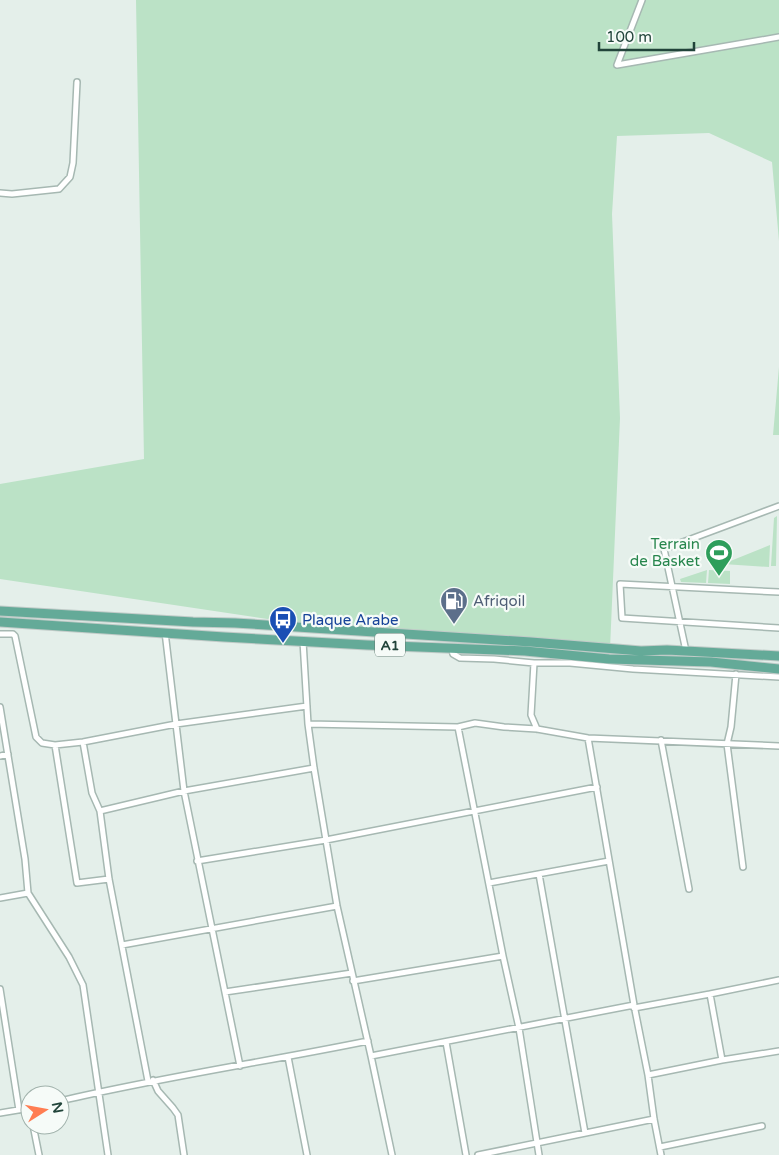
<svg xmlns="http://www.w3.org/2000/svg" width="779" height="1155" font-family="'Varela Round',sans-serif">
<rect width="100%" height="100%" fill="#e4efea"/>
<path fill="#bbe2c6" d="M 136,0 L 779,0 L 779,241 L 772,162 L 709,133 L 617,136 L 612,214 L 620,418 L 610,649 L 335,629 L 0,579 L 0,484 L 144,459 Z
M 779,367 L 779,435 L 773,435 Z
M 777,516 L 776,566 L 771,566 L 774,518 Z
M 770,545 L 769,567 L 723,564 Z
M 707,570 L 706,583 L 681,582 L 680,579 Z
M 709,570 L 730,571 L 730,584 L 708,583 Z"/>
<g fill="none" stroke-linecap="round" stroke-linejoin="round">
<defs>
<path id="minor" d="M 642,0 L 617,65 L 779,37
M 0,193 L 12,194 L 59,189 L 70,177 L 73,163 L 77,82
M 779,592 L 620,584 L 622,618 L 779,628
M 165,632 L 184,791 L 240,1066
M 0,634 L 13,634 L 15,636 L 36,737 L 42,743 L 55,745 L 83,742 L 176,724 L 307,706
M 303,641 L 308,724 L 314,768 L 337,906 L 371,1056 L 392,1155
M 451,647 L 453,654 L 460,658 L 494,659 L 534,663 L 570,663 L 633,669 L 779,677
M 686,651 L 664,549 L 779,506
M 534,663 L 531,715 L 537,729
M 736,674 L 731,727 L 727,744 L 743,867
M 0,707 L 25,859 L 28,893 L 69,957 L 83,985 L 108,1155
M 308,724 L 458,727 L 475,723 L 504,727 L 537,729 L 588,738 L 779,746
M 458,727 L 503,956 L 519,1028 L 539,1155
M 588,738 L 634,1005 L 648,1075 L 654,1119 L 661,1155
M 661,740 L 689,889
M 83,742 L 92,793 L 100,811 L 109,879 L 148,1081
M 55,745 L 77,883 L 109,879
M 0,756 L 8,754
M 100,811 L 184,791 L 314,768
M 197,861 L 326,840 L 597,787
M 539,874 L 585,1133
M 489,883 L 609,861
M 0,898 L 28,893
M 122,945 L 337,906
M 353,981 L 503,956
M 0,989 L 19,1110
M 225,992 L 352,973
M 634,1008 L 710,994
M 446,1042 L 466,1155
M 371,1056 L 634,1005
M 288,1057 L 307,1155
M 722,1060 L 710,994 L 779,980
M 648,1075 L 722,1060 L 779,1051
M 153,1080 L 158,1091 L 173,1108 L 178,1115 L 184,1155
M 60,1101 C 162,1077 265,1062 368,1041
M 0,1113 L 30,1108
M 33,1125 L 39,1155
M 660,1147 L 762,1126
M 478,1155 L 654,1119"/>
<path id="primary" d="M 0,611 L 193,622 L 235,623 L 531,642 L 641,651 L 667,650 L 779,656
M 0,622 L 224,637 L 367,645 L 525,651 L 609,659 L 711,662 L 779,669"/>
</defs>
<use href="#minor" stroke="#a6b8b2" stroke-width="8"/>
<use href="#primary" stroke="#c1cbc8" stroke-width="11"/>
<use href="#minor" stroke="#fff" stroke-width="5"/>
<use href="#primary" stroke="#64aa98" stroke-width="9"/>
</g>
<defs>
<symbol id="stadium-pin" viewBox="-11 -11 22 30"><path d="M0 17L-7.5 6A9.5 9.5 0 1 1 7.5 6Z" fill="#2e9e5b" stroke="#f6fbf8"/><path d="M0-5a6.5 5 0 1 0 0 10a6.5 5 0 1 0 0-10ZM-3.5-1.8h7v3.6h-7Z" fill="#fff"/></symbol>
<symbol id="fuel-pin" viewBox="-11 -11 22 30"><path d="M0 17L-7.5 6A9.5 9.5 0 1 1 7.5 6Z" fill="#5c6f8a" stroke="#f6fbf8"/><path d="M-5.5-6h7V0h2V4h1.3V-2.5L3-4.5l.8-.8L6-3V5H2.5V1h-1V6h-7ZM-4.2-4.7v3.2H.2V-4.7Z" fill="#fff"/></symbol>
<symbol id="bus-pin" viewBox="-11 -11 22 30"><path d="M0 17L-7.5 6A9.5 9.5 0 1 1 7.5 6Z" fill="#1a4fb4" stroke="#f6fbf8"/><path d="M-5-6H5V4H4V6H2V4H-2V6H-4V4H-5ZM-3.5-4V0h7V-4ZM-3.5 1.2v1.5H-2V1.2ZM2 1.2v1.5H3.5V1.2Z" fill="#fff"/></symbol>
</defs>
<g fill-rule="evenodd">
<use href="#stadium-pin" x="703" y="537" width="32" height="43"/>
<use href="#fuel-pin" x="438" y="585" width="32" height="43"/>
<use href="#bus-pin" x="267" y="604" width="32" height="43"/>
</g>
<g text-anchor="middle" stroke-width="4.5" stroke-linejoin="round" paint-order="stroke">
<rect fill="#f6fbf8" stroke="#617b73" stroke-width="1" x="375" y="633.5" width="30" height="23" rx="4"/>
<g font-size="14" font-weight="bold" fill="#21443a">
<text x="390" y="650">A1</text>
</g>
<g font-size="15" fill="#27864d" stroke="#f6fbf8" text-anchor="end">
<text x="700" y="549">Terrain<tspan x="700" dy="17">de Basket</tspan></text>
</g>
<g font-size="15" fill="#4e5e75" stroke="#f6fbf8" text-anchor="start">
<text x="473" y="606">Afriqoil</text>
</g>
<g font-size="15" fill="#164399" stroke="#f6fbf8" text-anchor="start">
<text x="302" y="625">Plaque Arabe</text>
</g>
</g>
<g transform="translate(45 1110) rotate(79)"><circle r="24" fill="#f6fbf8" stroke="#a1b2ac"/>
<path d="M0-4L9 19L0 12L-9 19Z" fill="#ff7d52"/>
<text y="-8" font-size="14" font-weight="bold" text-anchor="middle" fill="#21443a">N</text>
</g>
<path d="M599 42v8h95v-8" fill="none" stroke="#21443a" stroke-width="2.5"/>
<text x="606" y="42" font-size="15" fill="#21443a" stroke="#f6fbf8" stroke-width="4" paint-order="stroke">100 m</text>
</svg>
